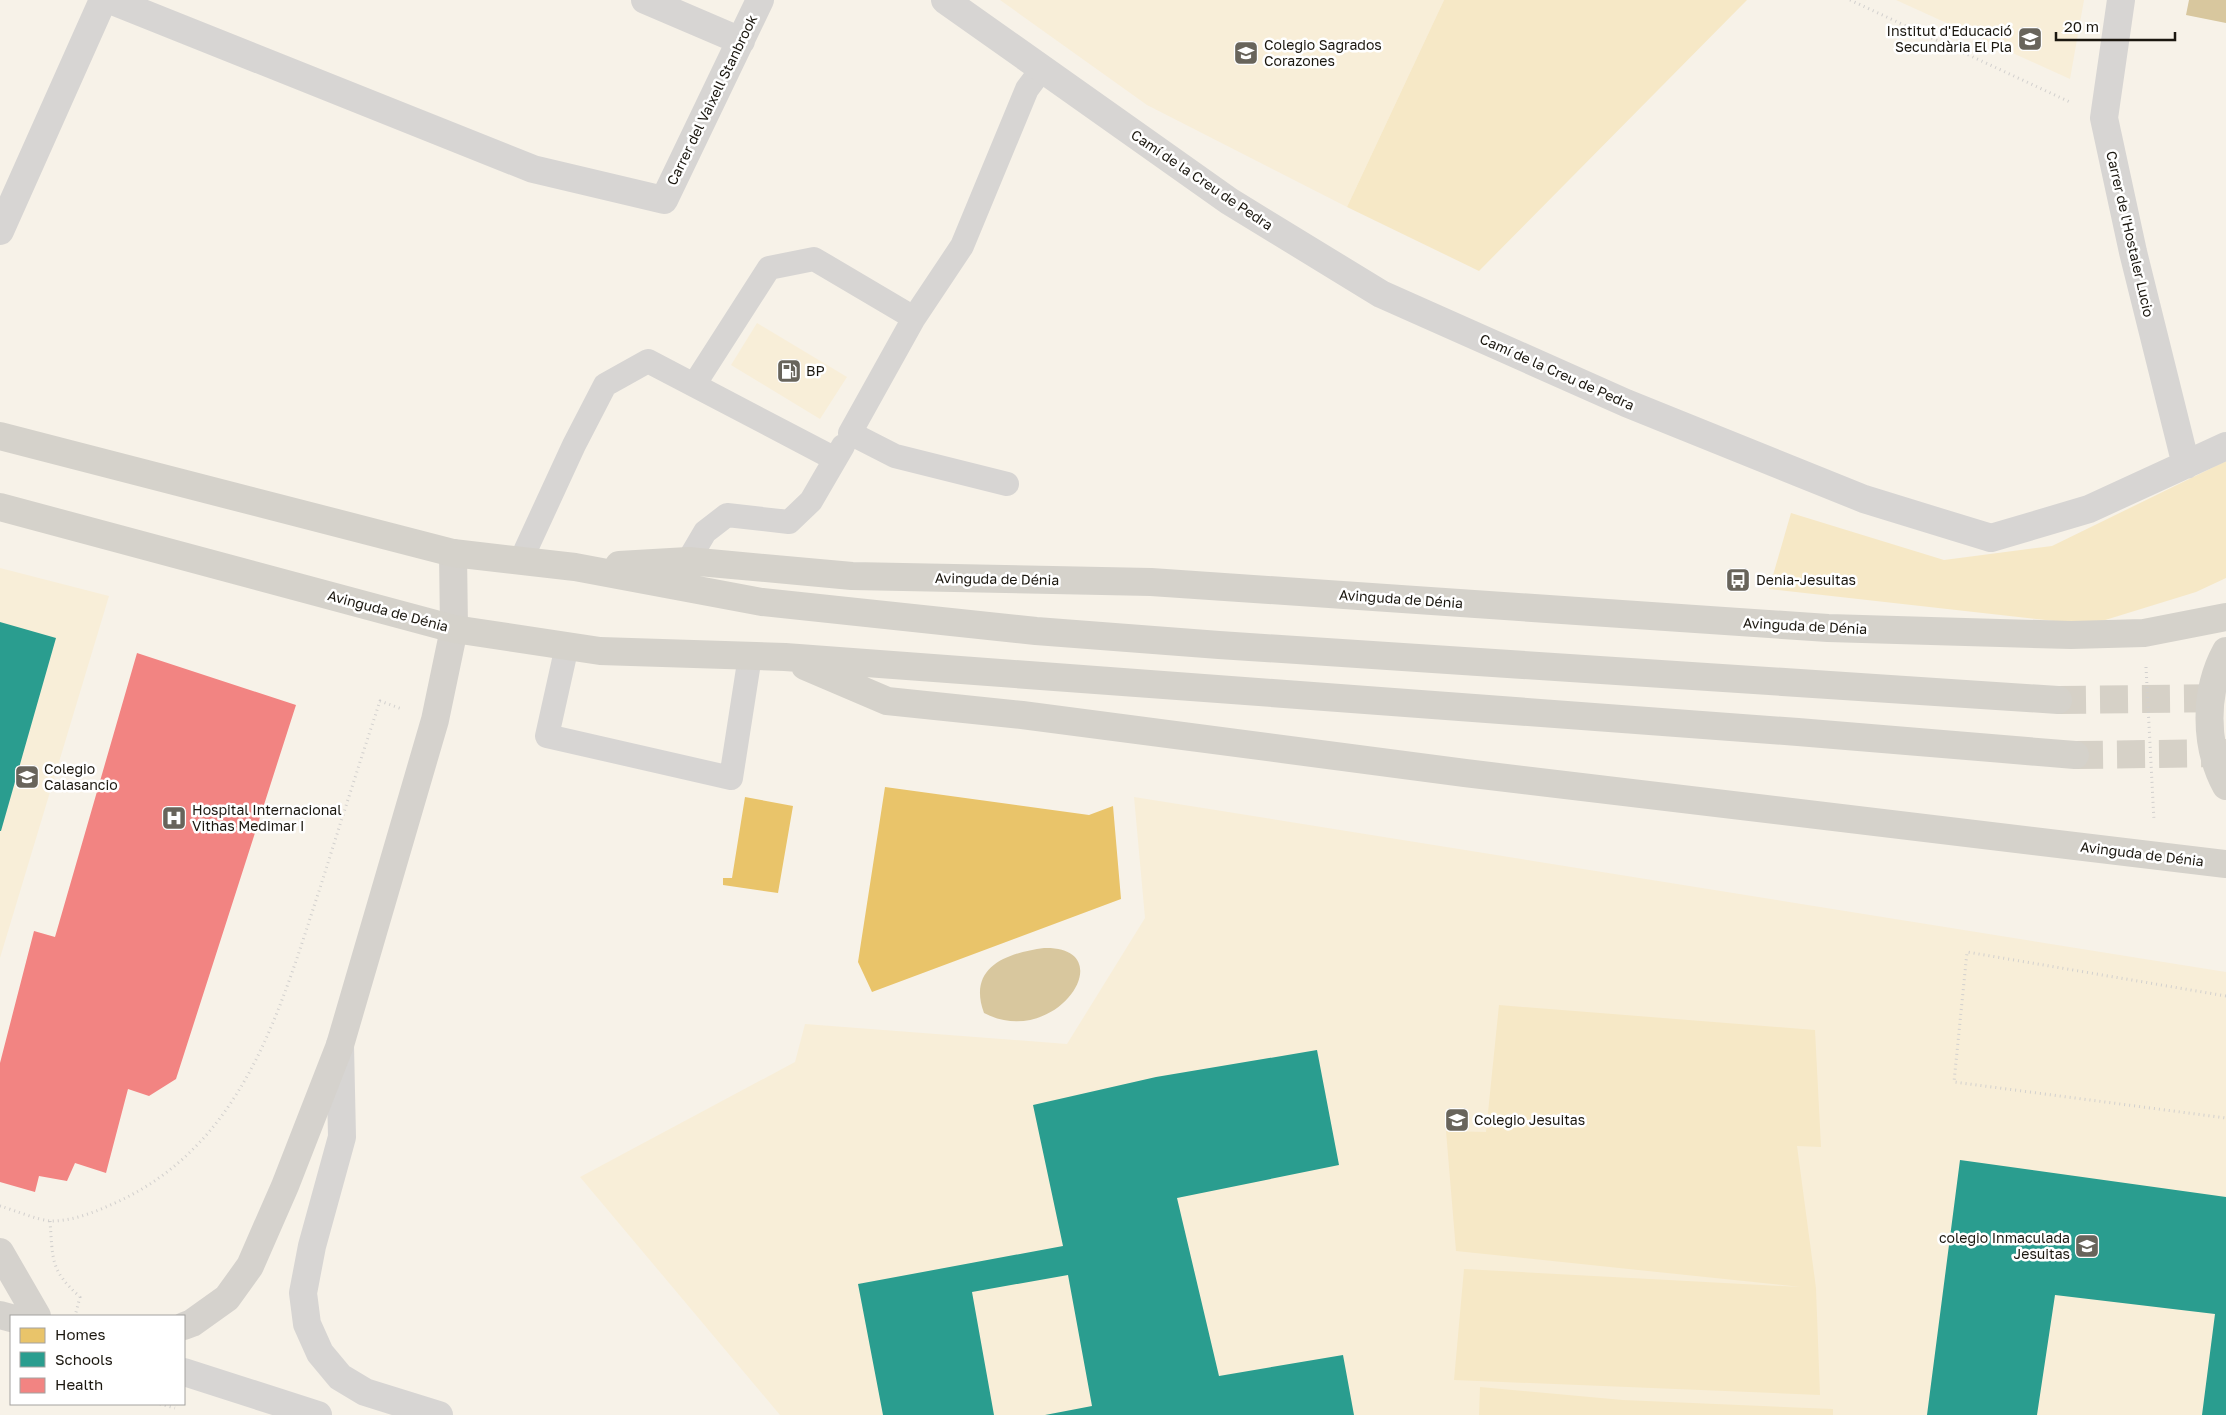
<svg xmlns="http://www.w3.org/2000/svg" width="2226" height="1415" font-family="'Golos Text',sans-serif">
<rect width="100%" height="100%" fill="#f7f2e8"/>
<path fill="#f8eed8" d="M 1000,0 L 1444,0 L 1347,207 L 1147,105 Z
M 1896,0 L 2084,0 L 2070,79 Z
M 757,323 L 847,377 L 820,419 L 731,365 Z
M 0,568 L 109,596 L 0,958 Z
M 1134,797 L 2226,972 L 2226,1415 L 780,1415 L 580,1177 L 795,1062 L 805,1024 L 1067,1044 L 1145,918 Z"/>
<path fill="#f6e8c6" d="M 1444,0 L 1747,0 L 1479,271 L 1347,207 Z
M 2226,461 L 2226,578 L 2196,592 L 2089,625 L 1769,589 L 1791,513 L 1944,560 L 2052,546 Z
M 1499,1005 L 1815,1030 L 1821,1147 L 1797,1146 L 1816,1288 L 1820,1395 L 1454,1380 L 1464,1269 L 1801,1287 L 1456,1251 L 1446,1131 L 1486,1132 Z
M 1480,1387 L 1623,1400 L 1833,1409 L 1833,1415 L 1479,1415 Z"/>
<path fill="#d8c79e" d="M 2189,0 L 2226,0 L 2226,23 L 2186,15 Z
M 1044,948 C 1124,946 1057,1051 984,1013 C 967,967 1007,953 1044,948 Z"/>
<path fill="#e9c46a" d="M 885,787 L 1089,815 L 1113,806 L 1121,899 L 872,992 L 858,962 Z
M 745,797 L 793,806 L 778,893 L 723,885 L 723,878 L 732,878 Z"/>
<path fill="#2a9d8f" d="M 0,622 L 56,638 L 1,831 L 0,831 Z
M 1317,1050 L 1339,1165 L 1177,1198 L 1219,1376 L 1343,1355 L 1354,1415 L 1045,1415 L 1092,1406 L 1068,1275 L 972,1292 L 994,1415 L 883,1415 L 858,1284 L 1063,1246 L 1033,1105 L 1156,1077 Z
M 1960,1160 L 2226,1197 L 2226,1415 L 2202,1415 L 2215,1314 L 2055,1295 L 2037,1415 L 1927,1415 Z"/>
<path fill="#f28482" d="M 137,653 L 296,705 L 176,1079 L 149,1096 L 128,1089 L 106,1173 L 75,1163 L 67,1181 L 39,1176 L 35,1192 L 0,1182 L 0,1063 L 34,931 L 55,937 Z"/>
<g fill="none" stroke-linecap="round" stroke-linejoin="round">
<path stroke="#d6d1c7" stroke-width="28" stroke-dasharray="28 14" stroke-linecap="butt" d="M 2058,700 L 2226,698
M 2075,755 L 2226,753"/>
<path stroke="#d2d0ce" stroke-width="3" stroke-dasharray="1 4" stroke-linecap="butt" d="M 1850,0 L 2072,103
M 2146,667 L 2154,821
M 2226,996 L 1967,952 L 1954,1082 L 2226,1118
M 0,1206 C 14,1210 37,1220 51,1221 C 73,1221 95,1212 115,1203 C 243,1145 279,1013 319,891 C 339,828 359,764 380,701 L 402,709
M 50,1221 C 53,1260 50,1270 80,1297 L 75,1316
M 160,1404 L 175,1408"/>
<path stroke="#d7d5d3" stroke-width="24" d="M 694,385 L 769,268 L 814,259 L 914,318
M 1007,484 L 895,456 L 850,433 L 914,318 L 962,246 L 1027,89 L 1042,69
M 521,560 L 574,445 L 605,385 L 648,361 L 835,459
M 688,561 L 705,532 L 727,515 L 789,522 L 811,501 L 843,446
M 567,646 L 547,736 L 731,778 L 750,656"/>
<path stroke="#d7d5d3" stroke-width="28" d="M 110,0 L 533,169 L 664,200 L 760,0
M 645,0 L 741,41
M 945,0 L 1229,201 L 1381,294 L 1626,403 L 1864,499 L 1991,538 L 2089,509 L 2226,446
M 2121,0 L 2104,118 L 2133,252 L 2186,465
M 0,231 L 103,0
M 340,1045 L 342,1137 L 312,1246 L 303,1293 L 307,1324 L 320,1353 L 340,1377 L 365,1392 L 439,1415
M 184,1372 L 318,1415"/>
<path stroke="#d5d2cd" stroke-width="28" d="M 0,1252 L 37,1316
M 0,1315 L 11,1318
M 184,1326 L 192,1323 L 227,1298 L 250,1266 L 285,1186 L 340,1045 L 435,720 L 454,629 L 453,553"/>
<path stroke="#d5d2cb" stroke-width="28" d="M 0,436 L 453,553 L 575,567 L 762,602 L 1036,631 L 1219,645 L 2058,700
M 0,507 L 454,629 L 600,651 L 785,657 L 1798,732 L 2075,755
M 619,565 L 688,561 L 852,576 L 1151,582 L 1828,628 L 2071,635 L 2144,633 L 2226,617
M 2226,651 C 2204,691 2204,745 2226,786
M 805,666 L 887,701 L 1022,715 L 1465,773 L 2226,864"/>
</g>
<defs>
<symbol id="school-square" viewBox="-11 -11 22 22"><rect x="-9" y="-9" width="18" height="18" rx="4" fill="#68645b" stroke="#fff"/><path d="M0-5L7-2L0 1L-7-2ZM-4 1L0 2.5L4 1V4Q0 6-4 4Z" fill="#fff"/></symbol>
<symbol id="fuel-square" viewBox="-11 -11 22 22"><rect x="-9" y="-9" width="18" height="18" rx="4" fill="#68645b" stroke="#fff"/><path d="M-5.5-6h7V0h2V4h1.3V-2.5L3-4.5l.8-.8L6-3V5H2.5V1h-1V6h-7ZM-4.2-4.7v3.2H.2V-4.7Z" fill="#fff"/></symbol>
<symbol id="bus-square" viewBox="-11 -11 22 22"><rect x="-9" y="-9" width="18" height="18" rx="4" fill="#68645b" stroke="#fff"/><path d="M-5-6H5V4H4V6H2V4H-2V6H-4V4H-5ZM-3.5-4V0h7V-4ZM-3.5 1.2v1.5H-2V1.2ZM2 1.2v1.5H3.5V1.2Z" fill="#fff"/></symbol>
<symbol id="hospital-square" viewBox="-11 -11 22 22"><rect x="-9" y="-9" width="18" height="18" rx="4" fill="#68645b" stroke="#fff"/><path d="M-5-5h3v3.5h4V-5h3V5h-3V1.5h-4V5h-3Z" fill="#fff"/></symbol>
</defs>
<g fill-rule="evenodd">
<use href="#school-square" x="2016" y="25" width="28" height="28"/>
<use href="#school-square" x="1232" y="39" width="28" height="28"/>
<use href="#fuel-square" x="775" y="357" width="28" height="28"/>
<use href="#bus-square" x="1724" y="566" width="28" height="28"/>
<use href="#school-square" x="13" y="763" width="28" height="28"/>
<use href="#hospital-square" x="160" y="804" width="28" height="28"/>
<use href="#school-square" x="1443" y="1106" width="28" height="28"/>
<use href="#school-square" x="2073" y="1232" width="28" height="28"/>
</g>
<g text-anchor="middle" stroke-width="5" stroke-linejoin="round" paint-order="stroke">
<g font-size="14" fill="#1b170f" stroke="#fff" text-anchor="start">
<text x="2012" y="36" text-anchor="end">Institut d'Educació<tspan x="2012" dy="16">Secundària El Pla</tspan></text>
<text x="1264" y="50">Colegio Sagrados<tspan x="1264" dy="16">Corazones</tspan></text>
<text x="806" y="376">BP</text>
<text x="1756" y="585">Denia-Jesuitas</text>
<text x="44" y="774">Colegio<tspan x="44" dy="16">Calasancio</tspan></text>
<text x="192" y="815">Hospital Internacional<tspan x="192" dy="16">Vithas Medimar I</tspan></text>
<text x="1474" y="1125">Colegio Jesuitas</text>
<text x="2070" y="1243" text-anchor="end">colegio Inmaculada<tspan x="2070" dy="16">Jesuitas</tspan></text>
</g>
<g font-size="14" fill="#1b170f" stroke="#fff">
<text transform="translate(712 100) rotate(-64)" y="5">Carrer del Vaixell Stanbrook</text>
<text transform="translate(1202 180) rotate(34)" y="5">Camí de la Creu de Pedra</text>
<text transform="translate(2130 234) rotate(77)" y="5">Carrer de l'Hostaler Lucio</text>
<text transform="translate(1557 372) rotate(24)" y="5">Camí de la Creu de Pedra</text>
<text transform="translate(997 579) rotate(1)" y="5">Avinguda de Dénia</text>
<text transform="translate(1401 599) rotate(4)" y="5">Avinguda de Dénia</text>
<text transform="translate(388 611) rotate(15)" y="5">Avinguda de Dénia</text>
<text transform="translate(1805 626) rotate(3)" y="5">Avinguda de Dénia</text>
<text transform="translate(2142 854) rotate(7)" y="5">Avinguda de Dénia</text>
</g>
</g>
<rect x="10" y="1315" width="175" height="90" fill="#ffffff" stroke="#a4a29f"/>
<rect x="20" y="1328" width="25" height="15" fill="#e9c46a" stroke="#a4a29f"/>
<text x="55" y="1340" font-size="15" fill="#1b170f">Homes</text>
<rect x="20" y="1352" width="25" height="15" fill="#2a9d8f" stroke="#a4a29f"/>
<text x="55" y="1365" font-size="15" fill="#1b170f">Schools</text>
<rect x="20" y="1378" width="25" height="15" fill="#f28482" stroke="#a4a29f"/>
<text x="55" y="1390" font-size="15" fill="#1b170f">Health</text>
<path d="M2056 32v8h119v-8" fill="none" stroke="#1b170f" stroke-width="2.5"/>
<text x="2064" y="32" font-size="15" fill="#1b170f" stroke="#ffffff" stroke-width="4" paint-order="stroke">20 m</text>
</svg>
